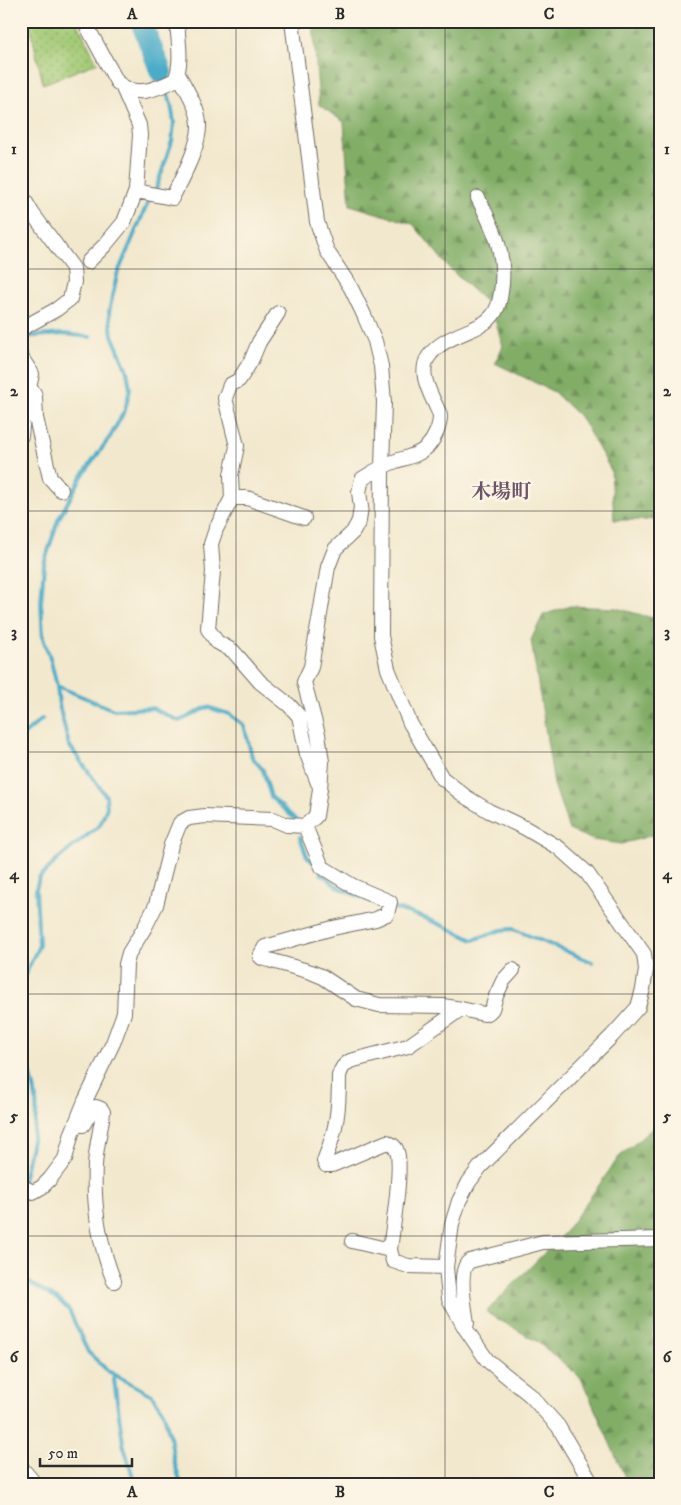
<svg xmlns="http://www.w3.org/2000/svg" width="681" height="1505" font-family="'IM FELL DW Pica','Noto Serif JP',serif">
<defs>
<pattern id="green-dots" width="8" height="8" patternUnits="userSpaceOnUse" patternTransform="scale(1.25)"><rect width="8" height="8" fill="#a2c974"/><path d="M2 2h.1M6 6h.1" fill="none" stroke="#84a35f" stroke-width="1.8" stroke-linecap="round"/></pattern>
<pattern id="forest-firs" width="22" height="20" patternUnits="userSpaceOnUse" patternTransform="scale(1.25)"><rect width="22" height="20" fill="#81ad66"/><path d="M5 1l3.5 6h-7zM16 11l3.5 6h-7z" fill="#6a8d54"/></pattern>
</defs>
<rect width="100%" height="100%" fill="#fcf5e5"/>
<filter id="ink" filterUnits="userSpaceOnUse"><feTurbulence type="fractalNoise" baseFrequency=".02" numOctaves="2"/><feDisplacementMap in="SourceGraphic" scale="10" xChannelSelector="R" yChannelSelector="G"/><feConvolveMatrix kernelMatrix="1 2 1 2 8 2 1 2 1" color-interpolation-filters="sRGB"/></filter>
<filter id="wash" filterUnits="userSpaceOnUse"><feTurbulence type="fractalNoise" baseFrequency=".0096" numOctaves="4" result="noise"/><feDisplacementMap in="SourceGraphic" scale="20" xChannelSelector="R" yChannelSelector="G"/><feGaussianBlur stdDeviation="1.12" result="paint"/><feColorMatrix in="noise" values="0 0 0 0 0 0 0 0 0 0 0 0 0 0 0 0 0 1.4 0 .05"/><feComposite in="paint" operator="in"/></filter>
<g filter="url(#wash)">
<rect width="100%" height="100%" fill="#f2e8cd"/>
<path fill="url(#green-dots)" stroke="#667a50" d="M 29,21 L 76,21 L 97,63 L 43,84 Z"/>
<path fill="url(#forest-firs)" stroke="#566c48" d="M 313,21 L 660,21 L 660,518 L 646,520 L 614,520 L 611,470 L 581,418 L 554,392 L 495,363 L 503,346 L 491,307 L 450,269 L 413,224 L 350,205 L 344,122 L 319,105 Z
M 570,606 L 616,608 L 660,620 L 660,833 L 621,844 L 593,840 L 569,830 L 554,784 L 531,640 L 543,615 Z
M 660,1122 L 660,1310 L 652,1335 L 656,1351 L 660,1353 L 660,1484 L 628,1484 L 581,1378 L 538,1342 L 486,1312 L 566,1231 L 619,1157 Z"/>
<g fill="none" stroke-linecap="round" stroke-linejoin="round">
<path stroke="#48acc8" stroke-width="4" d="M 21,337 L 64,334 L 90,337
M 57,686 L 114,710 L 152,708 L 179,721 L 188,717 L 207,707 L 229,714 L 244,725 L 252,757 L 263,770 L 271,797 L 296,820
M 21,737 L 42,719
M 300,837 L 307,856 L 315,865
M 321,873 L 338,887 L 379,906 L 385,907
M 392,908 C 420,914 448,928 473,940 L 501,930 L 513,929 L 592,962
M 21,984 L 39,945 L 36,889 L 39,878 L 59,858 L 100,825 L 107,807 L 106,796 L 69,745 L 59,705 L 57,686 L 51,661 L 43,638 L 41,602 L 44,564 L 58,520 L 82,476 L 110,437 L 125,410 L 130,389 L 127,371 L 112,335 L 109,312 L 117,275 L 148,202 L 156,189 L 172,141 L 174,123 L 171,104 L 161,72
M 21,1043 C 27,1065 39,1092 36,1115 C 34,1137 27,1163 22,1184
M 21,1074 L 29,1071
M 21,1273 L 28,1282 L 59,1300 L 69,1310 L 88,1352 L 108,1371 L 152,1395 L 163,1411 L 170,1436 L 174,1461 L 181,1484
M 113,1373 L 123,1443 L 135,1484"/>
<path stroke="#48acc8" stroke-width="22" d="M 141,21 L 161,72"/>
</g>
</g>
<g filter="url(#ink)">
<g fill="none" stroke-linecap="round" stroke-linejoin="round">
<defs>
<path id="minor" d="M 84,21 L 117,82 C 135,99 156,89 175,80 C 183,63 178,40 177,21
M 292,21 L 317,222 L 327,251 L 351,288 L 364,315 L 375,341 L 381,366 L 384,402 L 382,467 L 381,636 L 388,669 L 410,723 L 442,778 L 466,797 L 489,811 L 525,828 L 559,848 L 587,873 L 644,954 L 646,970 L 643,989 L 638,1007 L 612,1036 L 480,1167 L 469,1182 L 459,1201 L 452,1224 L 446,1267 L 449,1299 L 465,1328 L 487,1360 L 530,1395 L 558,1426 L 592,1484
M 136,191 L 172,198 C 182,178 200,146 199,124 C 198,107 186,89 178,74
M 21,194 L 32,213 L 73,268 L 74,282 L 70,299 L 57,309 L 21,329
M 88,262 L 105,245 L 124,222 L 136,191 L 140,135 L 139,125 L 123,88
M 278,313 L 259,342 L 251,361 L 239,380 L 230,385 L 225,398 L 237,446 L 231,475 L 232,498 L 216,529 L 211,544 L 213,571 L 208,629 L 217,642 L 233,651 L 260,682 L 289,705 L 299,716 L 307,754 L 318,783
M 21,357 L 32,374 L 23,417 L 21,436
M 30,389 L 34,393 L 35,397 L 36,418 L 50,478 L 61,490
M 232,498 L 247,498 L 304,518
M 305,826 L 316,816 L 320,789 L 322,762 L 318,734 L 304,682 L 311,667 L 328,567 L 335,549 L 353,532 L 359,521 L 361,507 L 359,492 L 362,479 C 373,472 384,465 396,461 C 407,457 418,456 427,447 C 434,440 440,427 440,416 C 440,413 437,409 436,406 C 429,391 418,371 429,356 C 441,339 464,334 481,325 C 495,317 499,307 501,292 C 507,255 494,229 478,198
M 461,1009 L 484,1014 L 489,1012 L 492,1009 L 496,996 L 503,981 L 513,970
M 83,1125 L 93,1108 L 96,1107 L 101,1109 L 103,1112 C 101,1129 96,1147 95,1165 C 93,1205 99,1244 114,1281
M 21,1186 L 33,1192 L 42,1187 L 50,1179 L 65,1159 L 72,1133 L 85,1101 L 113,1043 L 124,1013 L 126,964 L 129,953 L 145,927 L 156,905 L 171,845 L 180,823 L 189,818 L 205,816 L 273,819 L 287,825 L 305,826 L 322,867 L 353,886 L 390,902 L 387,914 L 376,919 L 333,928 L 265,947 L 260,956 L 262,958 L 311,972 L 323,977 L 356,999 L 379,1005 L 443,1006 L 461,1009 L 408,1046 L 350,1061 C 344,1065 341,1068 339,1076 C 339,1111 337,1129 324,1161 L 326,1165 L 332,1165 L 387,1142 C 391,1144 394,1145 396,1149 C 404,1163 392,1231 390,1250 L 393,1261 L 408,1266 L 446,1267
M 352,1241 L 390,1250
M 466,1327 L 467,1323 C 465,1310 457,1268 470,1261 L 543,1242 L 660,1239
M 21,1467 L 35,1484"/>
</defs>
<use href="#minor" stroke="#716d64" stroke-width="16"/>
<use href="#minor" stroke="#fff" stroke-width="14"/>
</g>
</g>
<path fill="none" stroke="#2b2b2b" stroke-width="1" stroke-opacity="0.55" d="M 236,21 L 236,1484M 445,21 L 445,1484M 21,269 L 660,269M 21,511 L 660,511M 21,752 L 660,752M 21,994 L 660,994M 21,1236 L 660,1236"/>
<g text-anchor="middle" stroke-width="5" stroke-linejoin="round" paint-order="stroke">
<g font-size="20" font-weight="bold" fill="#6b5569" stroke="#fcf5e5">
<text x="501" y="498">木場町</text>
</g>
</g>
<rect width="681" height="1505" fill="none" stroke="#fcf5e5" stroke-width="55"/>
<path d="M40 1458v8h92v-8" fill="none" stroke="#2b2b2b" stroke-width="2.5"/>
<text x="48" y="1458" font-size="15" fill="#2b2b2b" stroke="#fcf5e5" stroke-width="4" paint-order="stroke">50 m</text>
<rect x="28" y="28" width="626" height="1450" fill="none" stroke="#2b2b2b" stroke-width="2"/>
<g font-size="16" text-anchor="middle" font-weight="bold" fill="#2b2b2b">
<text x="132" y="19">A</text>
<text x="340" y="19">B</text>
<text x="549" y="19">C</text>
<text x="14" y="154">1</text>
<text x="667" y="154">1</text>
<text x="14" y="396">2</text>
<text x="667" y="396">2</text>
<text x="14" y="637">3</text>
<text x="667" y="637">3</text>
<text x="14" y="879">4</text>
<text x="667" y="879">4</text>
<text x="14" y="1121">5</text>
<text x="667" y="1121">5</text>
<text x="14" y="1362">6</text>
<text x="667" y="1362">6</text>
<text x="132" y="1497">A</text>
<text x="340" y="1497">B</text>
<text x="549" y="1497">C</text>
</g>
</svg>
